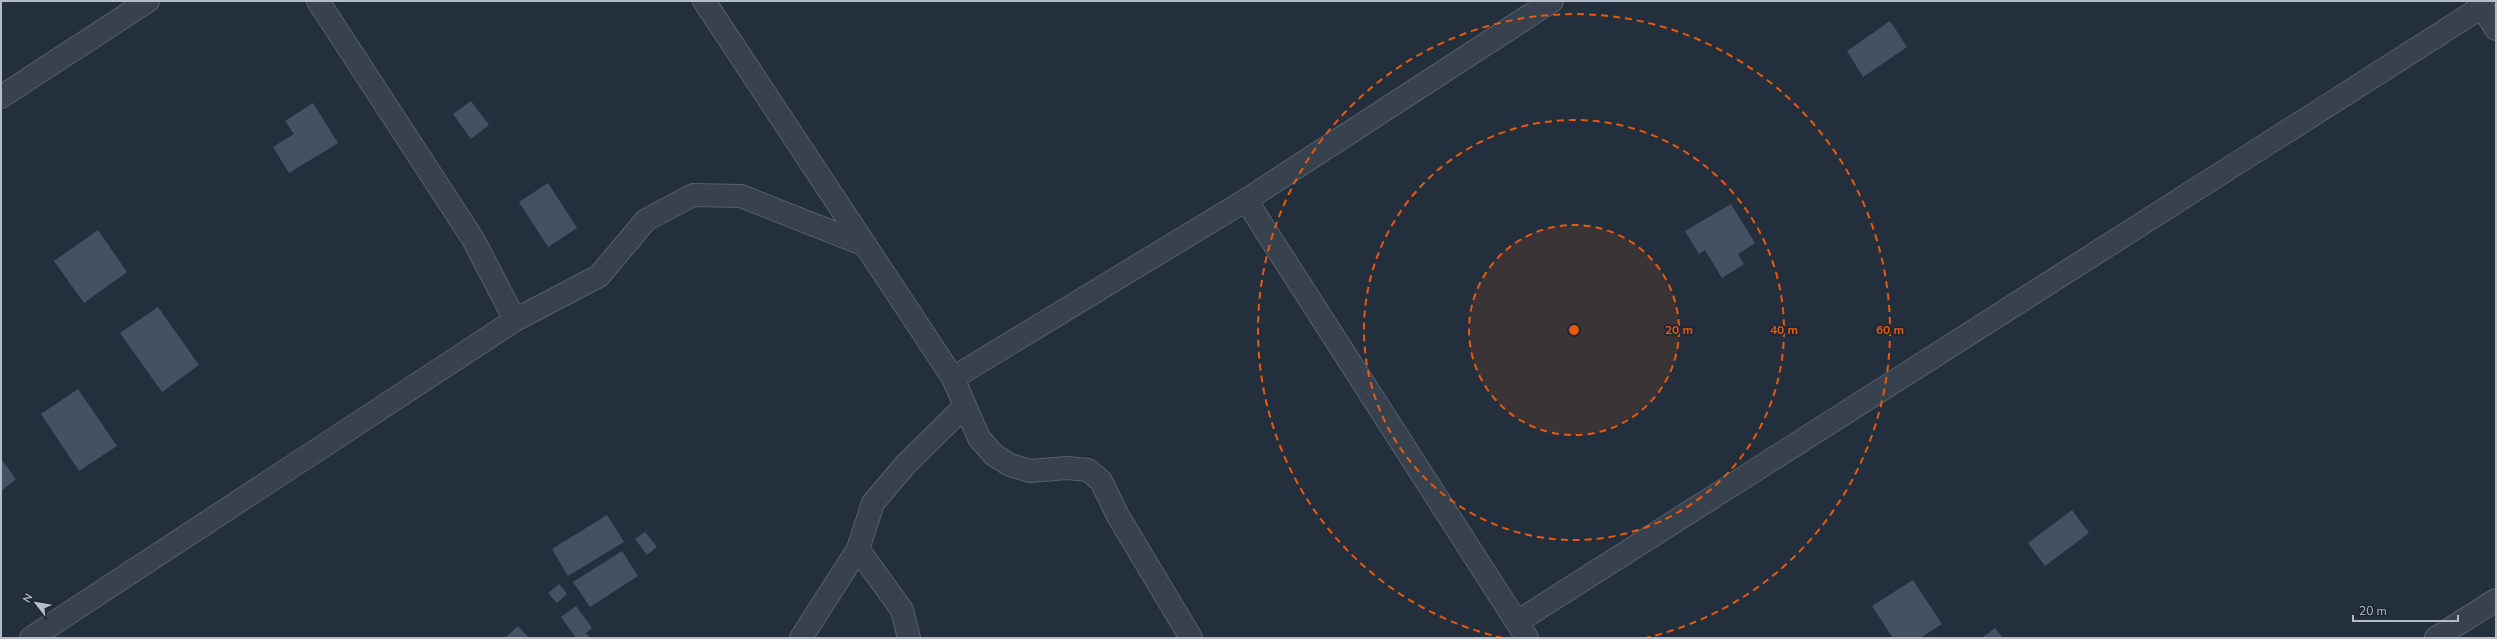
<svg xmlns="http://www.w3.org/2000/svg" width="2497" height="639" font-family="'Nunito Sans',sans-serif">
	<rect width="100%" height="100%" fill="#242f3e"/>
	<g fill="#455162">
		<polygon points="1890,21 1907,47 1863,77 1847,51"/>
		<polygon points="471,101 489,125 471,139 453,114"/>
		<polygon points="313,103 338,143 289,173 273,147 294,134 285,121"/>
		<polygon points="548,183 577,228 548,247 519,202"/>
		<polygon points="1731,204 1755,243 1738,254 1744,264 1722,278 1705,250 1699,254 1685,231"/>
		<polygon points="98,230 127,272 84,303 54,261"/>
		<polygon points="158,307 199,365 162,392 120,333"/>
		<polygon points="78,389 117,446 79,471 41,414"/>
		<polygon points="1,459 16,479 1,491"/>
		<polygon points="2072,510 2089,533 2045,566 2028,543"/>
		<polygon points="607,515 624,542 568,576 552,549"/>
		<polygon points="645,532 657,547 647,555 635,539"/>
		<polygon points="622,551 638,576 590,607 573,582"/>
		<polygon points="1913,580 1942,624 1920,638 1893,638 1872,606"/>
		<polygon points="559,584 567,594 557,603 548,593"/>
		<polygon points="576,606 592,628 586,633 590,638 576,638 561,617"/>
		<polygon points="518,626 529,638 505,638"/>
		<polygon points="1995,628 2003,638 1982,638"/>
	</g>
	<g fill="none" stroke-linecap="round" stroke-linejoin="round">
		<defs>
			<g id="minor">
				<polyline points="318,1 473,239 515,320"/>
				<polyline points="704,1 953,378 979,438 994,455 1010,465 1030,471 1067,468 1088,470 1101,481 1118,516 1191,638"/>
				<polyline points="2478,1 2496,29"/>
				<polyline points="1,97 148,1"/>
				<polyline points="1246,200 1527,638"/>
				<polyline points="953,378 1246,200 1552,1"/>
				<polyline points="858,549 902,610 909,638"/>
				<polyline points="1517,622 2482,7"/>
				<polyline points="31,638 515,320 599,276 646,220 693,195 741,196 865,245"/>
				<polyline points="801,638 858,549 873,503 906,464 964,407"/>
				<polyline points="2436,638 2496,600"/>
			</g>
		</defs>
		<use href="#minor" stroke="#565f6c" stroke-width="24"/>
		<use href="#minor" stroke="#38414e" stroke-width="22"/>
	</g>
	<circle cx="1574" cy="330" r="105" fill="#e8590c" fill-opacity=".12"/>
	<g fill="none" stroke="#e8590c" stroke-width="2" stroke-dasharray="7 5">
		<circle cx="1574" cy="330" r="105"/>
		<circle cx="1574" cy="330" r="210"/>
		<path d="M1503 638A316 316 0 1 1 1645 638"/>
	</g>
	<circle cx="1574" cy="330" r="6" fill="#e8590c" stroke="#1d2633" stroke-width="2"/>
	<g font-size="12" text-anchor="middle" font-weight="bold" fill="#e8590c" stroke="#1d2633" stroke-width="3.5" stroke-linejoin="round" paint-order="stroke">
		<text x="1679" y="334">20 m</text>
		<text x="1784" y="334">40 m</text>
		<text x="1890" y="334">60 m</text>
	</g>
	<rect width="2497" height="639" fill="none" stroke="#b4bcc9" stroke-width="4"/>
	<g transform="translate(36 603) rotate(301)" stroke="#1d2633" stroke-width="3" paint-order="stroke">
	<path d="M0-3L7 15L0 10L-7 15Z" fill="#b4bcc9"/>
	<text y="-6" font-size="11" font-weight="bold" text-anchor="middle" fill="#b4bcc9">N</text>
	</g>
	<path d="M2353 615v6h105v-6" fill="none" stroke="#b4bcc9" stroke-width="2"/>
	<text x="2359" y="615" font-size="12" fill="#b4bcc9" stroke="#1d2633" stroke-width="3" paint-order="stroke">20 m</text>
</svg>
